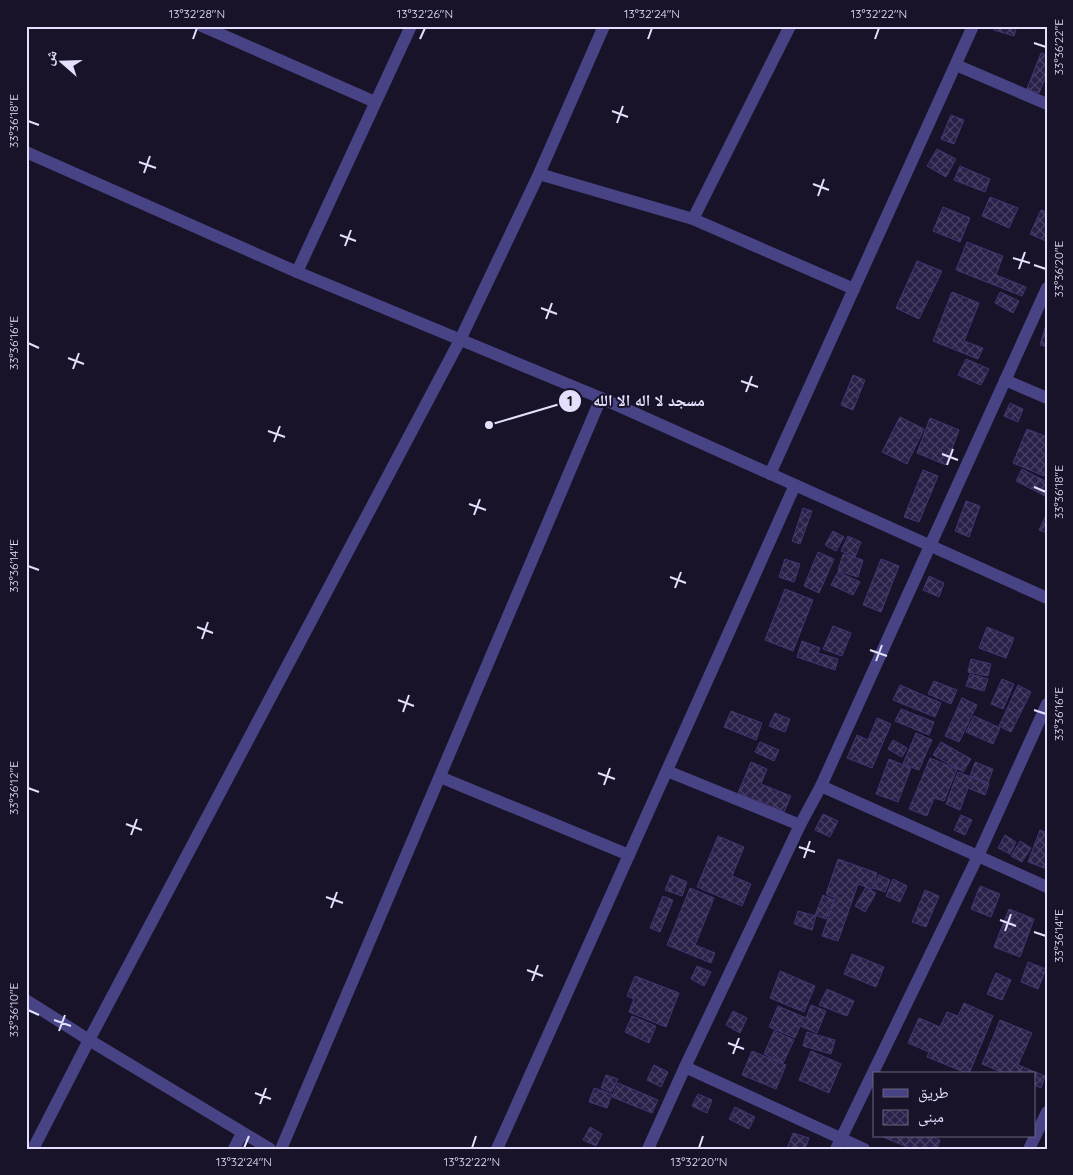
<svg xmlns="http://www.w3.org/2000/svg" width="1073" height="1175" font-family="Quicksand,'Noto Naskh Arabic',sans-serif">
	<defs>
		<pattern id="building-cross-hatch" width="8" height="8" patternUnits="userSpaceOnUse" patternTransform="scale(1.25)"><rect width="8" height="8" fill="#2a2149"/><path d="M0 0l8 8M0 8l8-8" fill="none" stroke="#494164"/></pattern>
	</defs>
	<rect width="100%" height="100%" fill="#181329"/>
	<g fill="url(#building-cross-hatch)" stroke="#443573">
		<polygon points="995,26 1017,26 1014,36 994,30"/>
		<polygon points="1041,53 1047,55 1047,74 1039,93 1027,89"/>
		<polygon points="951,115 964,120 954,144 941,139"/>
		<polygon points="937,149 956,159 946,177 927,166"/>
		<polygon points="960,166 990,179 985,192 954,180"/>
		<polygon points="990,197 1018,208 1009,228 982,216"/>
		<polygon points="943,207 970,218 960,242 933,231"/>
		<polygon points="1041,210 1047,212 1046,241 1030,234"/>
		<polygon points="967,242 1003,256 996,275 1026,287 1022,296 956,270"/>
		<polygon points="917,261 942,271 919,319 896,308"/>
		<polygon points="952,292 979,303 964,341 983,348 978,359 933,341"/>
		<polygon points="1000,292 1019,301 1013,313 995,303"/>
		<polygon points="1047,321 1047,347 1040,345"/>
		<polygon points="966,359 989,369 981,385 958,375"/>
		<polygon points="853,375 865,380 853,410 841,405"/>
		<polygon points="1010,403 1023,409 1018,422 1004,416"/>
		<polygon points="900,417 924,429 907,464 882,452"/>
		<polygon points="930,418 959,430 946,465 917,453"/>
		<polygon points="1027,429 1047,437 1047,471 1044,476 1013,463"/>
		<polygon points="1022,469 1047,482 1047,497 1016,481"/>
		<polygon points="923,470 938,476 919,522 904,517"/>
		<polygon points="966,501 980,506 969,537 955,531"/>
		<polygon points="803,508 812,511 800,544 792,541"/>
		<polygon points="1047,513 1047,533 1039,530"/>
		<polygon points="833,531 844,537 836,551 825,545"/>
		<polygon points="848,536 861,542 855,557 841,551"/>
		<polygon points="818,552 834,559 819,593 804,586"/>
		<polygon points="843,554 863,560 858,577 838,571"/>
		<polygon points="785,559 800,564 794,582 779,577"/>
		<polygon points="881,559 899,566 881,612 863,605"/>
		<polygon points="838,572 860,582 853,595 831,585"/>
		<polygon points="929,576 944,583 939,597 923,590"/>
		<polygon points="785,589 813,600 793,651 765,640"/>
		<polygon points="833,626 851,633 842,656 823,649"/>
		<polygon points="987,627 1014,638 1006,658 979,648"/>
		<polygon points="802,641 820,648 818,653 838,659 835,670 797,657"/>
		<polygon points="971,659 991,664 988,676 968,672"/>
		<polygon points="970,674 988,679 984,691 966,686"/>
		<polygon points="1002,679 1014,684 1003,709 991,704"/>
		<polygon points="934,681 957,690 951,704 928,694"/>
		<polygon points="900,685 941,703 935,717 893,700"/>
		<polygon points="1018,685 1031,692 1011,732 999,726"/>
		<polygon points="962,698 977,705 959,742 945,736"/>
		<polygon points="901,709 934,722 929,735 895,721"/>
		<polygon points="731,711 762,723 756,740 724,727"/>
		<polygon points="775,713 790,719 785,732 769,726"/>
		<polygon points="974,716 1000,728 993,744 966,732"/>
		<polygon points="877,718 891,724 872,768 847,758 857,735 868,740"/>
		<polygon points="916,733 932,740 919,770 903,764"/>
		<polygon points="893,740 907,748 902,757 888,749"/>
		<polygon points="760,742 779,750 774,761 755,752"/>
		<polygon points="941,742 971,759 963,772 933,755"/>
		<polygon points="930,758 957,769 944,801 934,798 927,816 909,809"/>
		<polygon points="889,759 911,768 898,802 876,794"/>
		<polygon points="751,762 767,769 761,784 791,796 784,812 738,793"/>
		<polygon points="975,762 993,769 988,783 970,776"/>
		<polygon points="958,772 989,784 985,795 968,788 960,810 946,804"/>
		<polygon points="823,814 838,821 830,837 815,830"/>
		<polygon points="961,815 972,820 965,835 954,830"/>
		<polygon points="1040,830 1047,833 1047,869 1028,862"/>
		<polygon points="1005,835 1016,842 1010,854 998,848"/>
		<polygon points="718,836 744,847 732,876 751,884 742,906 697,887"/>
		<polygon points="1020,841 1031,848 1022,862 1011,856"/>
		<polygon points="838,859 877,873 872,889 858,884 838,941 822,936 835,898 826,894"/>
		<polygon points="671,875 687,882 682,896 665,890"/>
		<polygon points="879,875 890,880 885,892 873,888"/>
		<polygon points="893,879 907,886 900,902 886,896"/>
		<polygon points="980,886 1000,894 991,917 971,909"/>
		<polygon points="866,887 876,893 865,912 855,906"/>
		<polygon points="690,888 714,898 695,945 715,953 711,963 667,945"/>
		<polygon points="925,890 939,896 926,927 912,922"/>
		<polygon points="823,895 834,900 826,919 815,915"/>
		<polygon points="663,896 673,900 660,932 650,928"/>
		<polygon points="1009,909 1034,919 1020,957 994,947"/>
		<polygon points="798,911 816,916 812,930 794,924"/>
		<polygon points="852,954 884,967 876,987 844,974"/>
		<polygon points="1028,962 1046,969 1038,989 1021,982"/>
		<polygon points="697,966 711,972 704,986 691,979"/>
		<polygon points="780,971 815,986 804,1012 770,998"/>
		<polygon points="996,973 1011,980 1002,1000 987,994"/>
		<polygon points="635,976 679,993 666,1027 629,1012 634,999 627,996"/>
		<polygon points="827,989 854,1001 847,1016 819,1005"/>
		<polygon points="964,1003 993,1016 969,1074 927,1057 929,1052 908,1043 919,1018 940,1027 947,1012 958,1016"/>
		<polygon points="811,1005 826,1011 817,1033 800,1026 795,1038 769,1027 778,1006 806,1018"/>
		<polygon points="733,1011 747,1018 740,1033 726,1025"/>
		<polygon points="632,1016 656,1026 649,1043 625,1032"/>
		<polygon points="1000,1020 1032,1033 1018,1065 1045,1076 1041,1088 1034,1085 1034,1074 1006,1074 982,1064"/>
		<polygon points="774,1031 794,1040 783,1063 764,1054"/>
		<polygon points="807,1032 835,1040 831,1054 803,1046"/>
		<polygon points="752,1051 786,1065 776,1089 742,1075"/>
		<polygon points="811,1051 841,1064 829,1093 799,1080"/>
		<polygon points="654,1065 668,1072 661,1087 647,1080"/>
		<polygon points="606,1075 618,1079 612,1092 601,1088"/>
		<polygon points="618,1083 658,1100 652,1113 612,1097"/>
		<polygon points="594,1088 612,1094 607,1108 589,1102"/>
		<polygon points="698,1094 712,1100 707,1113 692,1106"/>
		<polygon points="735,1107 755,1117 749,1129 729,1119"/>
		<polygon points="590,1127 602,1134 596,1146 583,1140"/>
		<polygon points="793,1133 809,1138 805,1149 787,1149"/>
		<polygon points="932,1136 940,1140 937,1149 912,1149 883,1137"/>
	</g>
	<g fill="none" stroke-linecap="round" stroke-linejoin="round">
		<g stroke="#484384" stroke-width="12">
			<polyline points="202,26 375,102"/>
			<polyline points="956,65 1047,104"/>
			<polyline points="26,152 297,272 601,398 1047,598"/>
			<polyline points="539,174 693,219 854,289"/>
			<polyline points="693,219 790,26"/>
			<polyline points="297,272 411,26"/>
			<polyline points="1005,380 1047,398"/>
			<polyline points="770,474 973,26"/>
			<polyline points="667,771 800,825"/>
			<polyline points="440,777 629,855"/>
			<polyline points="821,786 1047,887"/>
			<polyline points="26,1000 89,1040 270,1149"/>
			<polyline points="685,1067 864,1149"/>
			<polyline points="33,1149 89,1040 460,340 539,174 604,26"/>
			<polyline points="234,1149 242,1133"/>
			<polyline points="281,1149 601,398"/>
			<polyline points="497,1149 795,485"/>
			<polyline points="648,1149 685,1067 800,825 821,786 1047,288"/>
			<polyline points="836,1149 978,856 1047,704"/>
			<polyline points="1029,1149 1047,1112"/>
		</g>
	</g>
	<path fill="none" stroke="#e3dffc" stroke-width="2" d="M193 39 197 28M420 39 425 28M648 39 652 28M875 39 879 28M1034 43 1046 47M612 111 628 117M28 121 39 125M617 123 623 106M139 162 156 168M144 173 150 156M813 184 829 190M818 196 824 179M340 235 356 241M345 246 351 230M1013 258 1030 263M1034 265 1046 269M1019 269 1025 252M541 308 557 314M546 319 552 303M28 343 39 348M68 358 84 364M73 369 79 353M741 381 758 387M746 392 752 376M268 431 285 437M274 442 280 426M942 454 958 460M947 465 953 449M1034 487 1046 492M469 504 486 510M474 515 480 499M28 566 39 570M670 577 686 583M675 588 681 572M197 627 213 633M202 639 208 622M870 650 887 656M876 661 882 645M398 700 414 706M1034 710 1046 714M403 712 409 695M598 773 615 779M604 785 610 768M28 788 39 792M126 824 142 830M131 835 137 819M799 847 815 852M804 858 810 841M326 897 343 903M331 908 337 892M1000 920 1016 926M1005 931 1011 914M1034 932 1046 936M527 970 543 976M532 981 538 965M28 1010 39 1015M54 1020 71 1026M59 1031 65 1015M728 1043 744 1049M733 1054 739 1038M255 1093 271 1099M260 1104 266 1088M244 1148 249 1136M472 1148 476 1136M699 1148 703 1136"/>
	<path fill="none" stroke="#e3dffc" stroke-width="2" d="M489 425L570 401"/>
	<g fill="#e3dffc" stroke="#181329" stroke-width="2">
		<circle cx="489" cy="425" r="5"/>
		<circle cx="570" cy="401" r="12"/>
	</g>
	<g font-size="15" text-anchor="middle" font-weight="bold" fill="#111">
		<text x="570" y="406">1</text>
	</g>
	<g font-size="16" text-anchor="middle" font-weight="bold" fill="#e3dffc" stroke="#181329" stroke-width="4" stroke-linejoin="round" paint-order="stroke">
		<text x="649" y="406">مسجد لا اله الا الله</text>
	</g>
	<rect width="1073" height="1175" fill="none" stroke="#181329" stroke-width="55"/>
	<rect x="873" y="1072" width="162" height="65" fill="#181329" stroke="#69657d"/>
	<rect x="883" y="1089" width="25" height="8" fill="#484384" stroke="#69657d"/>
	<text x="918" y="1098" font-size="15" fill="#e3dffc">طريق</text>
	<rect x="883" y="1110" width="25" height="15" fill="url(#building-cross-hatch)" stroke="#69657d"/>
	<text x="918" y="1122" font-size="15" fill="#e3dffc">مبنى</text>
	<g transform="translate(62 62) rotate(290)" stroke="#181329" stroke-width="4" paint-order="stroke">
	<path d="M0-4L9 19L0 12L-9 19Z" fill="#e3dffc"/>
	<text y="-8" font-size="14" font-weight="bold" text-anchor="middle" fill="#e3dffc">ش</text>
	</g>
	<rect x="28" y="28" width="1018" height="1120" fill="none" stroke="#e3dffc" stroke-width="2"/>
	<g font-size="12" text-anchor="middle" fill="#e3dffc">
		<text x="197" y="18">13°32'28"N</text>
		<text x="425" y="18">13°32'26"N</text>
		<text x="652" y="18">13°32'24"N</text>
		<text x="879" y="18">13°32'22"N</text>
		<text transform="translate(1059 47) rotate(-90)" y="4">33°36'22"E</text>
		<text transform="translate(14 121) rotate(-90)" y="4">33°36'18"E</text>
		<text transform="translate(1059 269) rotate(-90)" y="4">33°36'20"E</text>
		<text transform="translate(14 343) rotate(-90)" y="4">33°36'16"E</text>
		<text transform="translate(1059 492) rotate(-90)" y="4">33°36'18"E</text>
		<text transform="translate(14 566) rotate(-90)" y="4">33°36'14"E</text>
		<text transform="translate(1059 714) rotate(-90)" y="4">33°36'16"E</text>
		<text transform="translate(14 788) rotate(-90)" y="4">33°36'12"E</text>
		<text transform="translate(1059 936) rotate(-90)" y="4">33°36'14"E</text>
		<text transform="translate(14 1010) rotate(-90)" y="4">33°36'10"E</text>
		<text x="244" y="1166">13°32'24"N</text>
		<text x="472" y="1166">13°32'22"N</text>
		<text x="699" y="1166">13°32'20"N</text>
	</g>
</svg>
